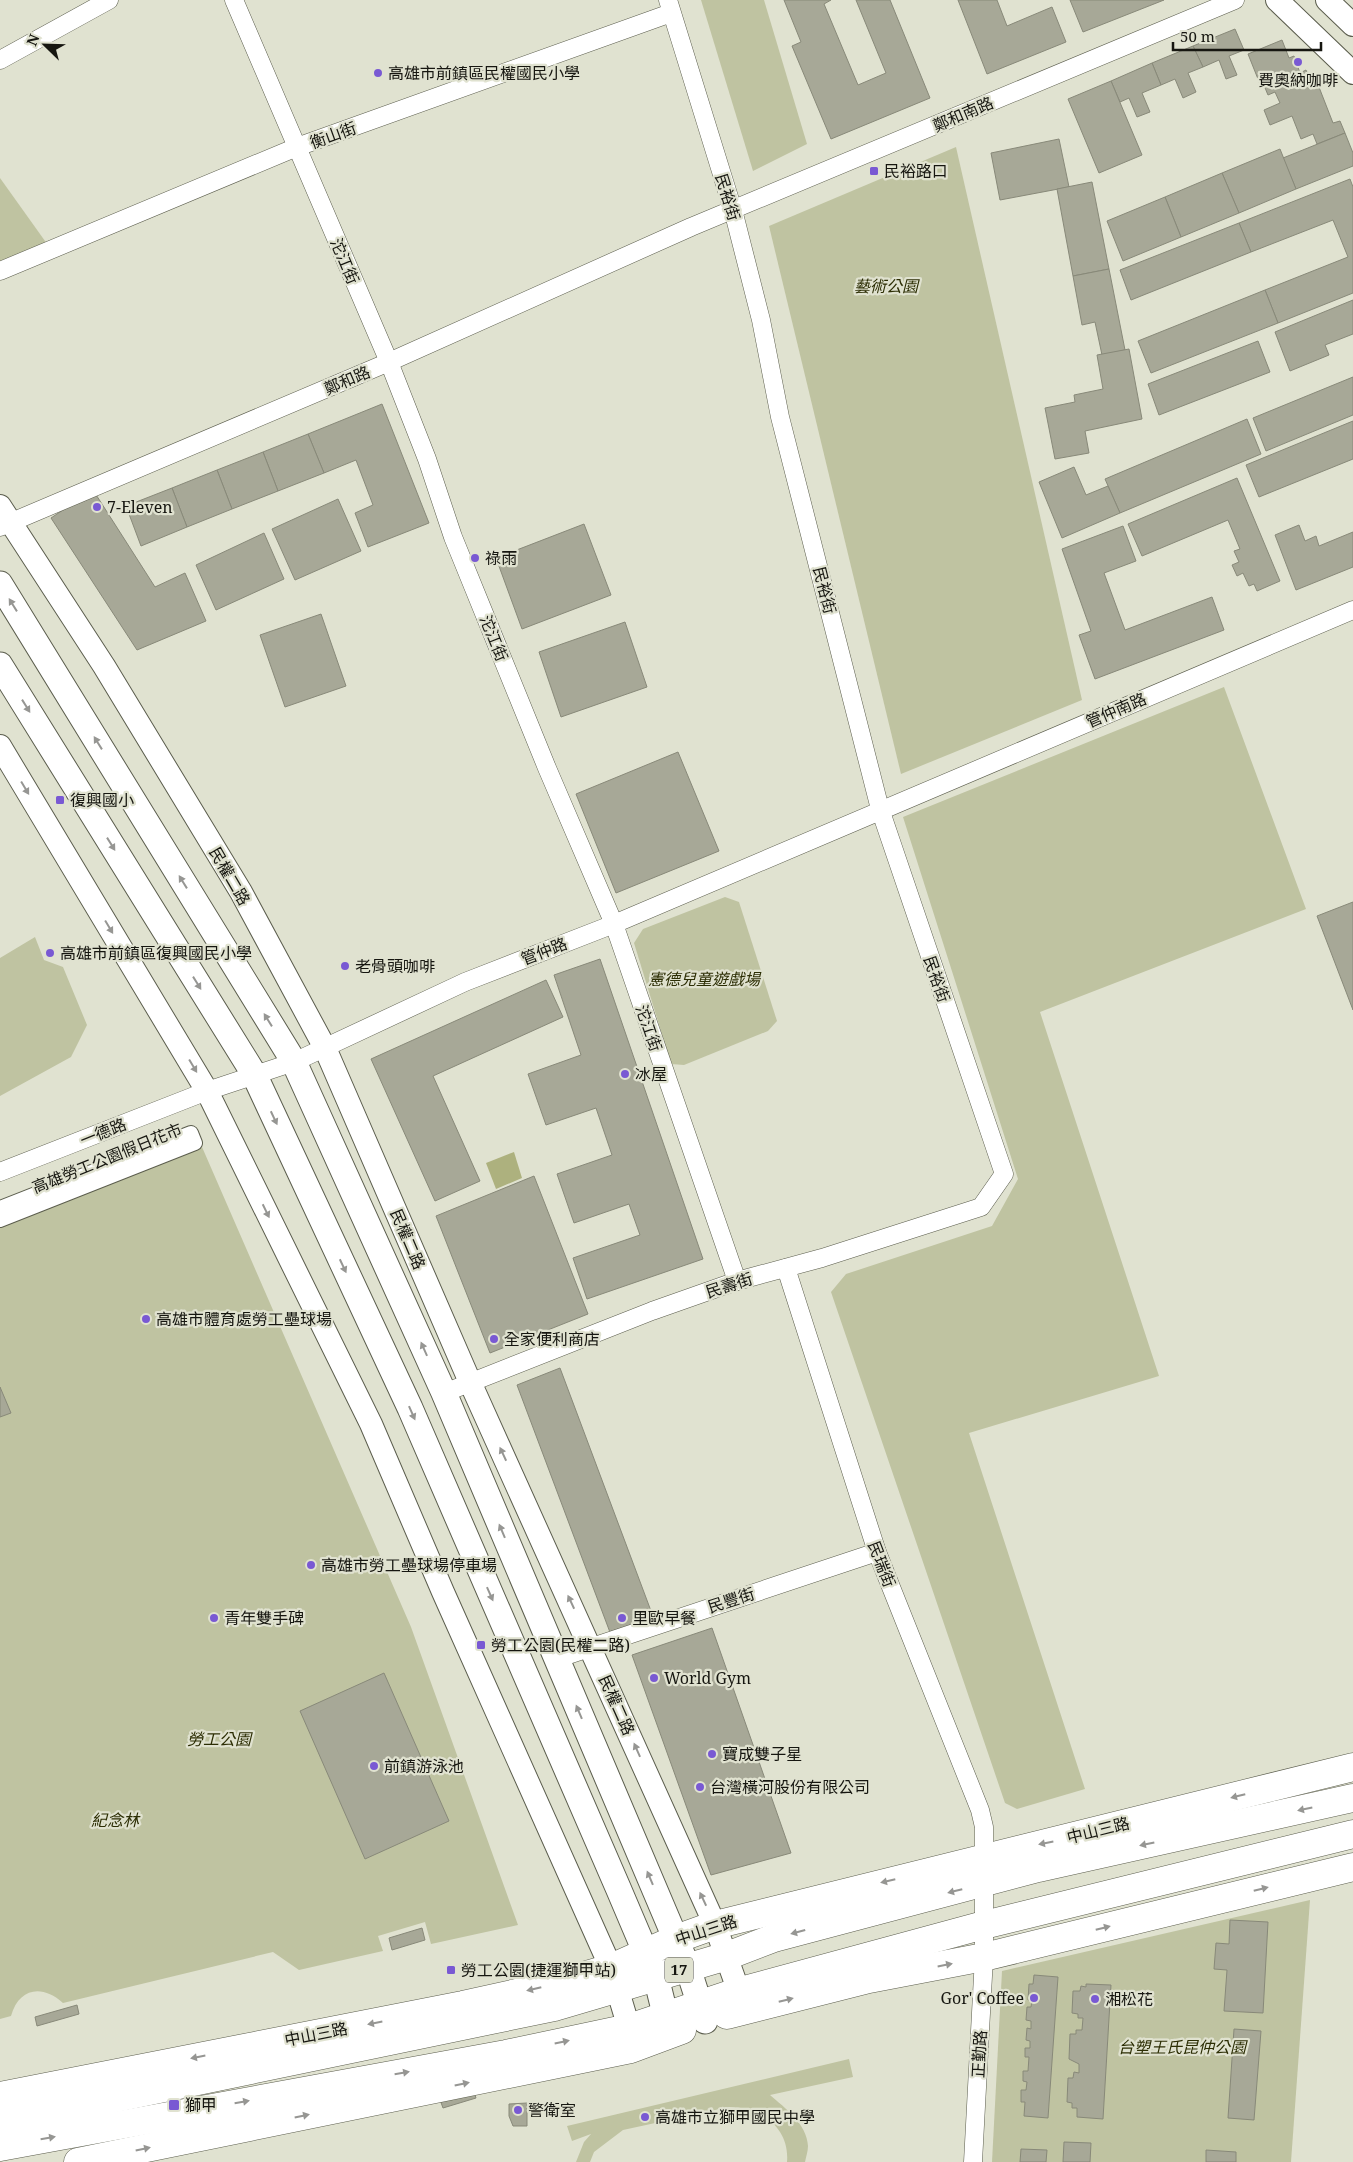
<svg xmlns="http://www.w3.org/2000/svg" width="1353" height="2162" font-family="'Noto Serif','Noto Sans TC',serif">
	<rect width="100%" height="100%" fill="#e0e2d0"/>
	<g fill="#bfc3a1">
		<polygon points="701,0 764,0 807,144 753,171"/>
		<polygon points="956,147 1082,700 901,774 769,226"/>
		<polygon points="0,178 50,248 0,268"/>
		<polygon points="1224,687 1306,909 1040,1012 1159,1376 969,1433 1085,1789 1017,1809 1005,1803 831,1292 846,1274 992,1226 1018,1179 903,817"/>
		<polygon points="725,897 739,902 777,1021 768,1031 684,1065 671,1064 634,943 643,929"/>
		<polygon points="35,937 44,960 63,967 87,1025 71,1057 0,1096 0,958"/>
		<path d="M202 1147 411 1627 518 1925 431 1944 425 1922 378 1936 383 1951 299 1970 273 1952 63 2003C42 1984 19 1988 11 2016L0 2019V1224Z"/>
		<polygon points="1310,1900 1291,2162 992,2162 1002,1971"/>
		<path d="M849 2059 853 2077 770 2095C785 2108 807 2124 808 2146 808 2151 806 2157 805 2162H787C790 2128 761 2107 729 2107L623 2130 594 2152 590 2162H576L584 2142 591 2134 572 2141 567 2126Z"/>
	</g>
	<polygon fill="#adb17e" points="514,1152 522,1178 496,1189 486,1163"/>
	<g fill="#a7a897" stroke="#888979">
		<polygon points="784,0 831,0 824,4 858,85 886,73 856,0 890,0 930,98 831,139 792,46 801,42"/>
		<polygon points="958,0 997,0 1007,26 1052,7 1066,42 987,74"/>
		<polygon points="1070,0 1164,0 1083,32"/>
		<polygon points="1235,29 1244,50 1229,56 1237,75 1226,79 1219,60 1203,67 1193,46"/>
		<polygon points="1282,40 1289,58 1294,56 1300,73 1306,70 1312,84 1317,82 1333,123 1340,121 1345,133 1317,144 1313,134 1301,139 1292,116 1270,125 1264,110 1280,103 1275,92 1268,95 1263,83 1260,84 1248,54"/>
		<polygon points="1193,46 1203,67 1188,73 1196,92 1183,98 1175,79 1161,85 1152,63"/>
		<polygon points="1152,63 1161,85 1142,93 1150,112 1137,117 1129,98 1120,102 1111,81"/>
		<polygon points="1111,81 1142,155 1099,173 1068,99"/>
		<polygon points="1345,133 1353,153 1353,166 1296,189 1283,158"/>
		<polygon points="1059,139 1069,187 1000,200 991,153"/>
		<polygon points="1280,149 1296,189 1239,213 1222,173"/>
		<polygon points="1222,173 1239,213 1181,237 1165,197"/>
		<polygon points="1350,179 1353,187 1353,293 1278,323 1265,290 1348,257 1333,220 1251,252 1239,223"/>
		<polygon points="1092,182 1109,269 1073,276 1057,189"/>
		<polygon points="1165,197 1181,237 1123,261 1107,221"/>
		<polygon points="1239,223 1251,252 1131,300 1120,270"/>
		<polygon points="1109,269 1125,350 1102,355 1095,322 1082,325 1073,276"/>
		<polygon points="1265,290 1278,323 1151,373 1138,341"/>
		<polygon points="1353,300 1353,334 1325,345 1329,355 1290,371 1275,332"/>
		<polygon points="1258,341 1270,372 1159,415 1148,384"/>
		<polygon points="1129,349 1142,419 1085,431 1089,453 1055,459 1045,408 1075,402 1074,395 1103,389 1097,355"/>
		<polygon points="1353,377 1353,415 1266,451 1253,418"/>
		<polygon points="382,404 429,523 368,547 355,513 373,505 356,460 324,473 308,434"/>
		<polygon points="1247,419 1261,454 1120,513 1105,479"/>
		<polygon points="1353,421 1353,459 1259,497 1246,465"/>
		<polygon points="308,434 324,473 278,491 263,452"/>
		<polygon points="263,452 278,491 232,509 217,470"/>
		<polygon points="1074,467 1086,495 1108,486 1120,513 1062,538 1039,482"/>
		<polygon points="217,470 232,509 187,527 172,488"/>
		<polygon points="1237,478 1280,581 1257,591 1254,584 1249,586 1243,573 1237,576 1232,565 1239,562 1234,551 1240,549 1228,520 1142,556 1128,524"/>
		<polygon points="172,488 187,527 141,546 126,506"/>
		<polygon points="93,490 155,587 185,573 206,621 137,650 51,518"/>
		<polygon points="338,499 361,551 295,580 272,529"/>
		<polygon points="584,524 611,595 522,629 496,558"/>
		<polygon points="1299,525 1305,541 1316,536 1319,546 1353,532 1353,567 1296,590 1275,535"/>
		<polygon points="1123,526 1136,561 1104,573 1125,630 1212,597 1224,630 1095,679 1079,635 1091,631 1062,549"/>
		<polygon points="264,533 284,579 216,610 196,565"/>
		<polygon points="321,614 346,686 285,707 260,635"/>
		<polygon points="625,622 647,687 561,717 539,652"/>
		<polygon points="678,752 719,851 616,893 576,794"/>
		<polygon points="1353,902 1353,1010 1317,916"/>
		<polygon points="600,959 703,1259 587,1299 573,1258 640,1235 629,1204 574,1223 557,1174 612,1155 596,1108 546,1125 528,1074 581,1055 554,975"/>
		<polygon points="546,980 563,1017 433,1076 480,1181 435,1201 371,1059"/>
		<polygon points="534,1176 588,1314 490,1353 436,1216"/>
		<polygon points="560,1368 654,1619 611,1635 517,1385"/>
		<polygon points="0,1387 11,1413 0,1417"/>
		<polygon points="712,1628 791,1853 711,1875 632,1655"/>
		<polygon points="384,1673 449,1821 365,1859 300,1711"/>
		<polygon points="1230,1920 1268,1922 1263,2013 1224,2011 1227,1970 1214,1969 1216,1943 1229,1944"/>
		<polygon points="422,1928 425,1940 392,1950 389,1938"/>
		<polygon points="1034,1975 1058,1977 1048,2118 1024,2116 1025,2102 1021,2102 1021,2090 1026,2090 1027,2082 1023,2081 1023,2071 1028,2071 1029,2057 1025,2057 1025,2048 1030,2048 1030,2041 1026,2040 1027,2028 1031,2029 1031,2021 1026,2020 1027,2007 1031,2007 1032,2000 1028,2000 1029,1984 1033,1984"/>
		<polygon points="1086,1984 1111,1985 1103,2119 1077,2117 1077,2108 1072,2108 1072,2103 1067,2102 1068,2078 1073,2078 1074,2072 1079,2073 1079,2064 1069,2059 1070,2034 1076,2034 1076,2030 1082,2030 1083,2018 1078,2018 1078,2014 1072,2013 1073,1991 1080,1991 1081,1986 1086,1987"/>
		<polygon points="77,2005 79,2014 37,2026 35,2017"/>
		<polygon points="1234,2029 1261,2031 1254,2120 1228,2118"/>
		<polygon points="472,2086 476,2098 443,2108 439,2097"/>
		<polygon points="527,2103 527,2126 513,2126 509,2116 509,2104"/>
		<polygon points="1064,2142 1091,2143 1090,2162 1063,2162"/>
		<polygon points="1021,2149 1047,2150 1046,2162 1020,2162"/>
		<polygon points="1206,2150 1236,2152 1236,2162 1206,2162"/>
	</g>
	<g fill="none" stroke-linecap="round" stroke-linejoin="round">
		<defs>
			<polyline id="pedestrian" points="0,1208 191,1133 195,1143 0,1220"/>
			<g id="minor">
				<polyline points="234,0 389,362 427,459 453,537 547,768 614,924 737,1281"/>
				<polyline points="0,60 109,0"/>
				<polyline points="0,271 297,147 671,13"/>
				<polyline points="0,527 389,362 691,227 1235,0"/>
				<polyline points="0,1172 207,1091 294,1062 465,982 614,924 1353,610"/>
				<polyline points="786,1268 877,1552 980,1810 984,1827 984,1957 973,2162"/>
				<polyline points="444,1393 652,1311 737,1281 822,1258 981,1207 1004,1174 880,809 780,417 761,320 733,210 668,0"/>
				<polyline points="556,1659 877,1552"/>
			</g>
			<g id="tertiary">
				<polyline points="1277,0 1353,73"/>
				<polyline points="1327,0 1353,25"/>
				<polyline points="0,506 104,666 241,892 325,1048 470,1382 715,1925 744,2006"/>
				<polyline points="0,746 207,1091 371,1424 443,1592 611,1968 629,2028 631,2044"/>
			</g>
			<g id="secondary">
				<polyline points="0,584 294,1062 444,1393 688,1968 705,2021"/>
				<polyline points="0,665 254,1074 410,1408 619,1890 656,1977 670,2034"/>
			</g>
			<g id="primary">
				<polyline points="727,2015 869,1979 984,1957 1353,1867"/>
				<polyline points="0,2096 463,2005 548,1986 611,1968 676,1939 715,1925 1353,1767"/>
				<polyline points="0,2122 554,2007 727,1956 774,1938 1038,1868 1353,1798"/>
				<polyline points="0,2147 506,2054 629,2028 737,1992 984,1925 1353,1834"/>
				<polyline points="78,2162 631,2049 682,2030"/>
			</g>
		</defs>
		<use href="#pedestrian" stroke="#5b5d4d" stroke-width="16"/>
		<use href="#minor" stroke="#5b5d4d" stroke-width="19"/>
		<use href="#tertiary" stroke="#5b5d4d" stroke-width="24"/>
		<use href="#secondary" stroke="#5b5d4d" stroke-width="27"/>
		<use href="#primary" stroke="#5b5d4d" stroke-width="29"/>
		<use href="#pedestrian" stroke="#fff" stroke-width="14"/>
		<use href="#minor" stroke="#fff" stroke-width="18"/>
		<use href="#tertiary" stroke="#fff" stroke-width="22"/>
		<use href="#secondary" stroke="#fff" stroke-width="25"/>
		<use href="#primary" stroke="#fff" stroke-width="28"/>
	</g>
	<defs><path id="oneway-solid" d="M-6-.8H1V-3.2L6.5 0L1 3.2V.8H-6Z" transform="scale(1.25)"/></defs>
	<g fill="#969693">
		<use href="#oneway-solid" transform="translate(13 605) rotate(-122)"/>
		<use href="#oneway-solid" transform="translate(26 706) rotate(58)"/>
		<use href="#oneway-solid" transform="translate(98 743) rotate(-122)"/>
		<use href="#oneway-solid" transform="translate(25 788) rotate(59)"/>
		<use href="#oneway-solid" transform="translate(111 844) rotate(58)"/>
		<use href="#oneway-solid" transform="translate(183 882) rotate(-122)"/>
		<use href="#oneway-solid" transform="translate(109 927) rotate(59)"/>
		<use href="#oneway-solid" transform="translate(197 983) rotate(58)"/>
		<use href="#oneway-solid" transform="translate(268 1020) rotate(-122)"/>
		<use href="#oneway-solid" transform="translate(193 1066) rotate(59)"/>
		<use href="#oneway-solid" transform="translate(274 1118) rotate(65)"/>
		<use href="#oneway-solid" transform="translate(266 1211) rotate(64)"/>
		<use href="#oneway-solid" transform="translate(343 1266) rotate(65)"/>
		<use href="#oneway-solid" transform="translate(424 1349) rotate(-114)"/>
		<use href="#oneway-solid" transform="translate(412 1413) rotate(66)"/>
		<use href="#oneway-solid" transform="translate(503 1454) rotate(-115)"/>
		<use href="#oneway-solid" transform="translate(502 1531) rotate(-113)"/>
		<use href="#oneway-solid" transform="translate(490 1594) rotate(66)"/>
		<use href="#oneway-solid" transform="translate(571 1602) rotate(-115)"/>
		<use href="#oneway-solid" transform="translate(579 1712) rotate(-113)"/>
		<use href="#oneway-solid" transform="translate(637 1750) rotate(-114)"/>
		<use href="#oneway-solid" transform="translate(1238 1796) rotate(166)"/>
		<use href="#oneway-solid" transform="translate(1305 1809) rotate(168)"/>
		<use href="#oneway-solid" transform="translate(1046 1843) rotate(169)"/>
		<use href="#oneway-solid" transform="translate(1147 1844) rotate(168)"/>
		<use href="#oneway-solid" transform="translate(650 1878) rotate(-113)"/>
		<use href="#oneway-solid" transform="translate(888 1881) rotate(167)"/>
		<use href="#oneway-solid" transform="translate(1261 1889) rotate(-14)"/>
		<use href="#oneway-solid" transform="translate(955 1891) rotate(166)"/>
		<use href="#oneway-solid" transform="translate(703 1899) rotate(-115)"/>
		<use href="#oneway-solid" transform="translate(1103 1928) rotate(-14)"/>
		<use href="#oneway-solid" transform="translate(798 1932) rotate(165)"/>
		<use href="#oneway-solid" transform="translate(945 1965) rotate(-11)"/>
		<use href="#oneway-solid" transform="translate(534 1989) rotate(167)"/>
		<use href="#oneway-solid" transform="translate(786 2000) rotate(-14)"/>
		<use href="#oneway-solid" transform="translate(375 2023) rotate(169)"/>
		<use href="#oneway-solid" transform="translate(562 2042) rotate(-12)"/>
		<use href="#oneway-solid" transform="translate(198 2057) rotate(169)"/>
		<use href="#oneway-solid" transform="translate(402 2073) rotate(-10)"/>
		<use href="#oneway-solid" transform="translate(462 2084) rotate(-12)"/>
		<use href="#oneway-solid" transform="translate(242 2102) rotate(-10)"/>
		<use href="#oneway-solid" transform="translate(302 2116) rotate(-12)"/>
		<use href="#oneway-solid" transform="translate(48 2138) rotate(-10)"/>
		<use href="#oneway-solid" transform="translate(143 2149) rotate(-12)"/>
	</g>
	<g fill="#7959d3" stroke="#e0e2d0" stroke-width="2">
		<circle cx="1298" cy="62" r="5"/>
		<circle cx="378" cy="73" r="5"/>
		<rect x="869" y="166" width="10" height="10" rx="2.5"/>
		<circle cx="97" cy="507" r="5"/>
		<circle cx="475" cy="558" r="5"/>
		<rect x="55" y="795" width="10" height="10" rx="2.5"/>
		<circle cx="50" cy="953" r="5"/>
		<circle cx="345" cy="966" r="5"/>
		<circle cx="625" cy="1074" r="5"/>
		<circle cx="146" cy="1319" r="5"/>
		<circle cx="494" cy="1339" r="5"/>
		<circle cx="311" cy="1565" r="5"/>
		<circle cx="214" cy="1618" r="5"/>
		<circle cx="622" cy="1618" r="5"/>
		<rect x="476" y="1640" width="10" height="10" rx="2.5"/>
		<circle cx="654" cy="1678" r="5"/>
		<circle cx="712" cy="1754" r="5"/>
		<circle cx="374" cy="1766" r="5"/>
		<circle cx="700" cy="1787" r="5"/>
		<rect x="446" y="1965" width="10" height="10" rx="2.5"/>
		<circle cx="1034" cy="1998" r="5"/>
		<circle cx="1095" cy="1999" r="5"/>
		<rect x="168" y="2099" width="12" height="12" rx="2.5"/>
		<circle cx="518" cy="2110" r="5"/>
		<circle cx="645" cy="2117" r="5"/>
	</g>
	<g text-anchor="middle" stroke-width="4.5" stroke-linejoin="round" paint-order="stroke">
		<rect fill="#e0e2d0" stroke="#53534a" stroke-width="1" x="665" y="1957.5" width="28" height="25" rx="4"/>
		<g font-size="15" font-weight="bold" fill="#161610">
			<text x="679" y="1975">17</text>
		</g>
		<g font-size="16" fill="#161610" stroke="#e0e2d0" text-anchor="start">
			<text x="388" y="79">高雄市前鎮區民權國民小學</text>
			<text x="1298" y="86" text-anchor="middle">費奧納咖啡</text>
			<text x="884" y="177">民裕路口</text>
			<text x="107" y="513">7-Eleven</text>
			<text x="485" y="564">祿雨</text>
			<text x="70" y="806">復興國小</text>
			<text x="60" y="959">高雄市前鎮區復興國民小學</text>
			<text x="355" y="972">老骨頭咖啡</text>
			<text x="635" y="1080">冰屋</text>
			<text x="156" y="1325">高雄市體育處勞工壘球場</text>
			<text x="504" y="1345">全家便利商店</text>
			<text x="321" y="1571">高雄市勞工壘球場停車場</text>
			<text x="224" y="1624">青年雙手碑</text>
			<text x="632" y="1624">里歐早餐</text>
			<text x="491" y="1651">勞工公園(民權二路)</text>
			<text x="664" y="1684">World Gym</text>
			<text x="722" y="1760">寶成雙子星</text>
			<text x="384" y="1772">前鎮游泳池</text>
			<text x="710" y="1793">台灣橫河股份有限公司</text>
			<text x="461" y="1976">勞工公園(捷運獅甲站)</text>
			<text x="1024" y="2004" text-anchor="end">Gor' Coffee</text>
			<text x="1105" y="2005">湘松花</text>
			<text x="185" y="2111">獅甲</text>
			<text x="528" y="2116">警衛室</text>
			<text x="655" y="2123">高雄市立獅甲國民中學</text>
		</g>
		<g font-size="16" fill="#161610" stroke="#e0e2d0">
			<text transform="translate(963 114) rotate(-23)" y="6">鄭和南路</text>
			<text transform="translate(333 135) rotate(-20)" y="6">衡山街</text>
			<text transform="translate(728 197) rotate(73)" y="6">民裕街</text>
			<text transform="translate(345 261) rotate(67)" y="6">沱江街</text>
			<text transform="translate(347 380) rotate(-23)" y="6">鄭和路</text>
			<text transform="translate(825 590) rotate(76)" y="6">民裕街</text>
			<text transform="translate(494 638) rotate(68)" y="6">沱江街</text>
			<text transform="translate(1116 710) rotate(-23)" y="6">管仲南路</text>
			<text transform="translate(230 876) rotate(60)" y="6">民權二路</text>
			<text transform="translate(544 951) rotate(-21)" y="6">管仲路</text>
			<text transform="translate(937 979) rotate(71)" y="6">民裕街</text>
			<text transform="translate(649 1028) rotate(71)" y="6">沱江街</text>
			<text transform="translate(103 1132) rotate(-22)" y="6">一德路</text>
			<text transform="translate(107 1158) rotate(-22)" y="6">高雄勞工公園假日花市</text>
			<text transform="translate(408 1239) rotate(67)" y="6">民權二路</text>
			<text transform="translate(729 1285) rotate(-18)" y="6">民壽街</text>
			<text transform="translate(882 1564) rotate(69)" y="6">民瑞街</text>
			<text transform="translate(731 1600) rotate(-18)" y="6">民豐街</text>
			<text transform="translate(617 1705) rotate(66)" y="6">民權二路</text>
			<text transform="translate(1098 1830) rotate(-14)" y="6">中山三路</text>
			<text transform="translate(706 1930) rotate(-18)" y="6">中山三路</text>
			<text transform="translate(316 2034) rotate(-11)" y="6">中山三路</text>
			<text transform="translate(979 2054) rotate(-87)" y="6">正勤路</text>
		</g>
		<g font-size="16" font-style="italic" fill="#2c2e04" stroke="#e0e2d0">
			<text x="886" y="292">藝術公園</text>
			<text x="704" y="985">憲德兒童遊戲場</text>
			<text x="219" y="1745">勞工公園</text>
			<text x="115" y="1826">紀念林</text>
			<text x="1182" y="2053">台塑王氏昆仲公園</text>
		</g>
	</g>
	<g transform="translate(45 45) rotate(293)" stroke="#e0e2d0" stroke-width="4" paint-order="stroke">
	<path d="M0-4L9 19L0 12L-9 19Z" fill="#161610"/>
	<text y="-8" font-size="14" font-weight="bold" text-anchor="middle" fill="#161610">N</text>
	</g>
	<path d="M1173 42v8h148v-8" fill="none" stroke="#161610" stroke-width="2.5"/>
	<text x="1180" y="42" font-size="15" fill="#161610" stroke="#e0e2d0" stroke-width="4" paint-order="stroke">50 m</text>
</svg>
